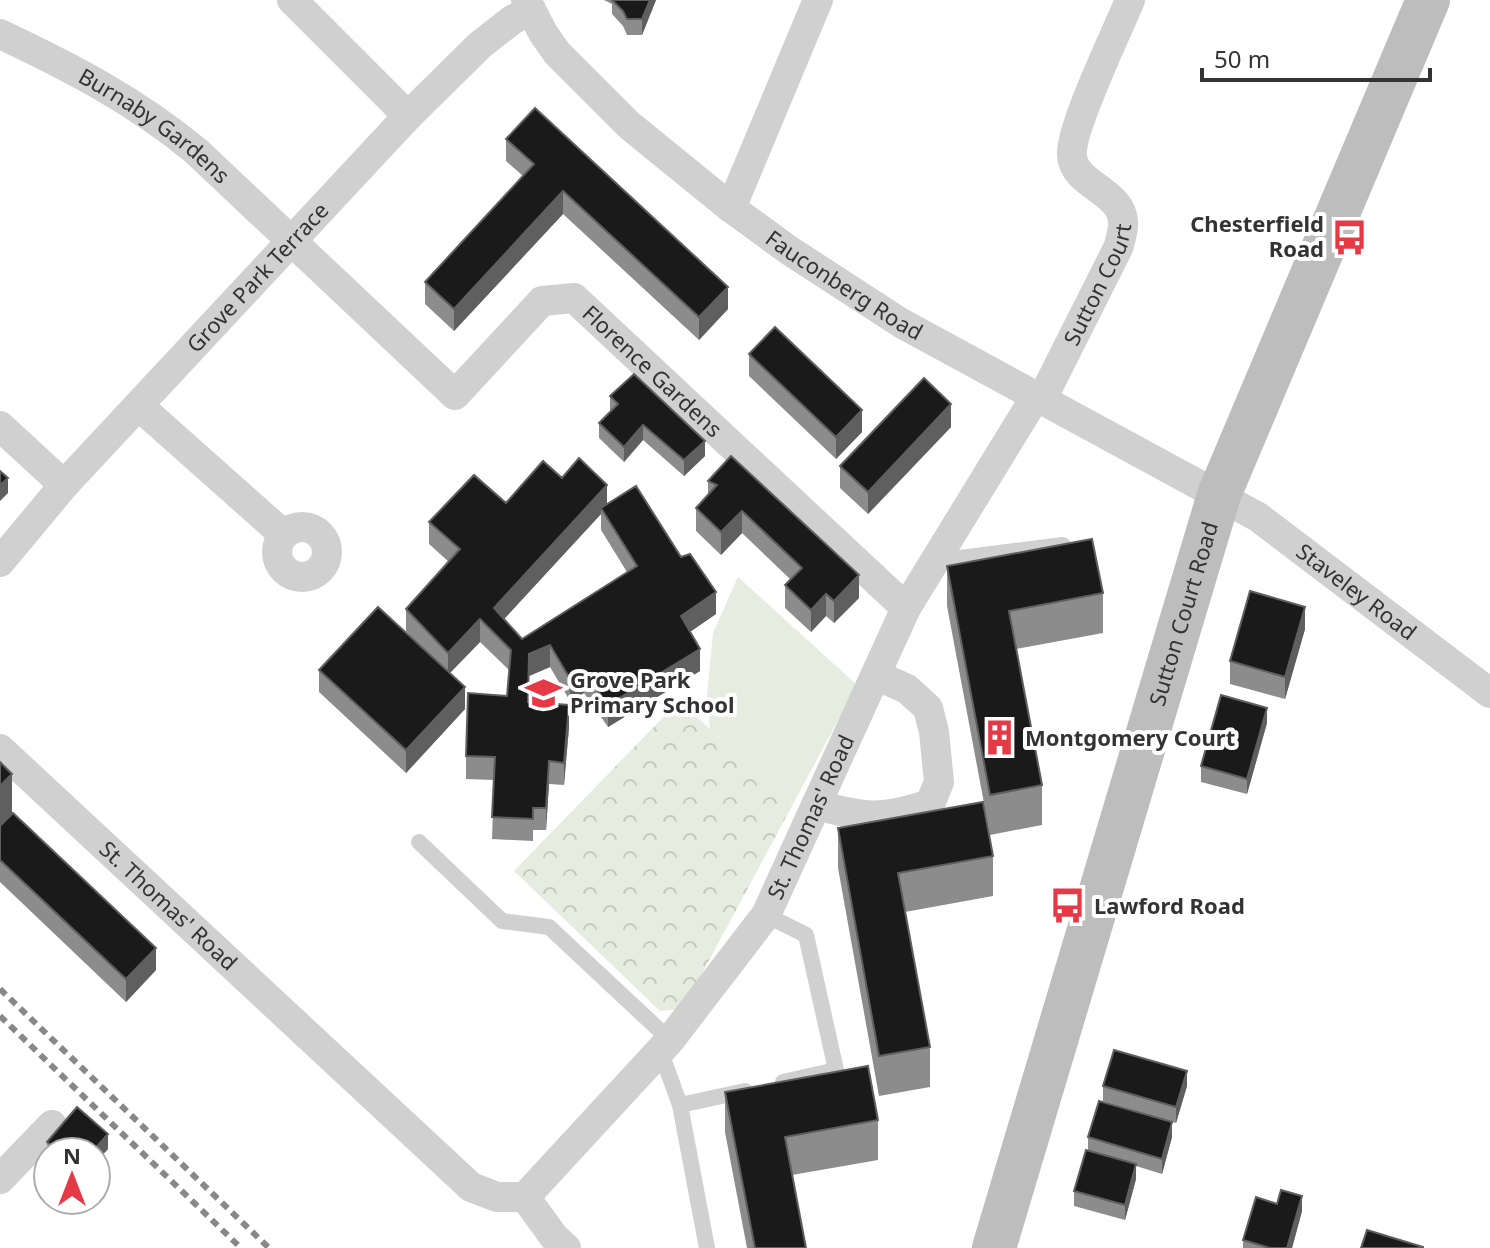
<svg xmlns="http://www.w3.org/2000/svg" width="1490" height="1248" font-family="'Noto Sans',sans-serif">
	<defs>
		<pattern id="park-crowns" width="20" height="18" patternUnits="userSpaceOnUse" patternTransform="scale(2)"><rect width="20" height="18" fill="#e6ecdf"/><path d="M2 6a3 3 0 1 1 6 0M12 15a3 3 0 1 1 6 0" fill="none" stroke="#c6cbc0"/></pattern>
	</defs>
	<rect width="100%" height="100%" fill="#fff"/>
	<polygon fill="#e6ecdf" points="738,577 857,685 793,804 710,729 707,696 713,633"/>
	<polygon fill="url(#park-crowns)" points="679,701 793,804 683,1009 660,1011 514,871"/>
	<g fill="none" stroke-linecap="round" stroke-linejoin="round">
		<g stroke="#d0d0d0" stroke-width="16">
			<polyline points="936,561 1063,545"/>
			<polyline points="419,842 502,921 549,927 670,1040"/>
			<polyline points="766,915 806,935 836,1070 783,1082"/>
			<polyline points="660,1050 680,1105 707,1248"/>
			<polyline points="680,1105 745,1091"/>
		</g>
		<g stroke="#d0d0d0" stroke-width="30">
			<polyline points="292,0 408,116"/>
			<path id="s1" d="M526 0 543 33 557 53 629 125 731 208 790 251 901 323 1258 517 1490 693"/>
			<path id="s2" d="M0 34C72 68 134 100 196 151L455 395 542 301 574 298 906 608"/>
			<polyline points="731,208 818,0"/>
			<path id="s3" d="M1042 399 1119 246C1120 239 1124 230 1123 222 1122 191 1074 185 1072 156 1069 130 1118 30 1130 0"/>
			<polyline points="139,406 283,534"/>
			<polyline points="0,426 64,485"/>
			<circle cx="302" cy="552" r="25"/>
			<path id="s4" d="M0 562 64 485 408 116 480 45 512 20 531 10"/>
			<path id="s5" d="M0 749 471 1187 497 1197H525L670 1040 766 915 906 608 1036 396"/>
			<path d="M816 805C866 818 881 820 930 804L939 782 934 732 928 708 907 689 876 675"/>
			<polyline points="0,1179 52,1125"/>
			<polyline points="525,1197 554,1237 566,1248"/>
		</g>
		<path stroke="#bdbdbd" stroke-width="44" id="s6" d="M994 1248 1219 495 1428 0"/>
		<g stroke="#888" stroke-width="6" stroke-dasharray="8 6" stroke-linecap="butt">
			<polyline points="0,989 269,1248"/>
			<polyline points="0,1016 241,1248"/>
		</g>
	</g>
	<g fill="#8c8c8c" fill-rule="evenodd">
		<polygon points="604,0 656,0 642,35 627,35 623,26 612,14 612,4"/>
		<polygon points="506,139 728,309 699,340 563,214 454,331 425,304 425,282 523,176 506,161"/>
		<polygon points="749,354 862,432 836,459 749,376"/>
		<polygon points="610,396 705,456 684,476 643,440 624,462 599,438 599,423 610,412"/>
		<polygon points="951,427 868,514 840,488 840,466"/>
		<polygon points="731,456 859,598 834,623 826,616 811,632 785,608 785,585 790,579 742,533 721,555 696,531 696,508 708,496 708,481"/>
		<path d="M562 478 607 504 716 614 690 632 700 671 608 727 584 693 570 701 550 667 529 676V702L569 727 564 785 549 784 546 830H533V841L492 839 494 780 466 779V756L507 696 509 670 480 642 450 673 465 709 406 773 319 692V670L418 644 406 631V609L449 562 429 544V522L506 503ZM601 514V530L627 572 522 639 504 619Z"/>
		<polygon points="947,566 1103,593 1103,633 1016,649 1042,785 1042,825 990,835 947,606"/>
		<polygon points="1305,629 1285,699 1230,684 1230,661"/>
		<polygon points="1267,723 1247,794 1201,782 1201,766"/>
		<polygon points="0,762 12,813 156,970 126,1002 0,882"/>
		<polygon points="838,828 993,856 993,896 905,912 930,1047 930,1087 879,1096 838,868"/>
		<polygon points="1103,1086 1187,1086 1176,1123 1103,1101"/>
		<polygon points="725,1092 878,1120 878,1160 792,1175 806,1248 747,1248 725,1132"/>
		<polygon points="1088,1137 1172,1137 1162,1174 1136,1166 1136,1179 1125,1220 1074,1206 1074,1191 1088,1151"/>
		<polygon points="47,1142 108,1149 96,1162 96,1152 48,1152 48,1158"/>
		<polygon points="1302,1211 1292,1248 1243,1248 1243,1240"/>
	</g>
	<g fill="#5f5f5f">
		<polygon points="650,0 656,0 642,35 642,19"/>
		<polygon points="563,191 563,214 454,331 454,309"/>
		<polygon points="728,287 728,309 699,340 699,317"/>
		<polygon points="951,404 951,427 868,514 868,492"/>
		<polygon points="862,410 862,432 836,459 836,437"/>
		<polygon points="643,425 643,440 624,462 624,447"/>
		<polygon points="705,441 705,456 684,476 684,460"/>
		<polygon points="8,478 8,493 0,501 0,485"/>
		<polygon points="607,485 607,507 601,508 601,514 494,630 494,608"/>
		<polygon points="742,511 742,533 721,555 721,532"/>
		<polygon points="859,575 859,598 834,623 834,601"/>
		<polygon points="716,592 716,614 681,638 681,616"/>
		<polygon points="826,594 826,616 811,632 811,610"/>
		<polygon points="1305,607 1305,629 1285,699 1285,677"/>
		<polygon points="480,619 480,642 448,675 448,653"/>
		<polygon points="550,645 550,667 529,676 528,724 529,654"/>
		<polygon points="700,649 700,671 608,727 608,705"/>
		<polygon points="584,671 584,693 570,701 570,679"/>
		<polygon points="465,687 465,709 406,773 406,750"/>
		<polygon points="569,705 569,727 564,785 564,763"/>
		<polygon points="1267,708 1267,723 1247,794 1247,779"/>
		<polygon points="549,761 549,784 546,830 546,808"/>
		<polygon points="12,774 12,814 0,826 0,786"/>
		<polygon points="156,948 156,970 126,1002 126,979"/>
		<polygon points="1187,1071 1187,1086 1176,1123 1176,1107"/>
		<polygon points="1172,1122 1172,1137 1162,1174 1162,1159"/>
		<polygon points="108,1134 108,1149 96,1162 96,1152 92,1152"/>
		<polygon points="1136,1164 1136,1179 1125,1220 1125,1205"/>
		<polygon points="1302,1196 1302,1211 1292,1248 1287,1248"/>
	</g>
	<g fill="#1a1a1a" stroke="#5f5f5f" stroke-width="2">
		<polygon points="612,0 650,0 642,19 627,19 623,11"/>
		<polygon points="535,108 728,287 699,317 563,191 454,309 425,282 534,164 506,139"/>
		<polygon points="775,327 862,410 836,437 749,354"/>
		<polygon points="634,374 705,441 684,460 643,425 624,447 599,423 618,404 610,396"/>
		<polygon points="924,378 951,404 868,492 840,466"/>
		<polygon points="731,456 859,575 834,601 826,594 811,610 785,585 802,568 742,511 721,532 696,508 717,485 708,481"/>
		<polygon points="579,458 607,485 494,608 522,639 637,566 601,508 636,486 681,557 690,554 716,592 681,616 700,649 608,705 584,671 570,679 550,645 529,654 528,702 569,705 564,763 549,761 546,808 533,808 533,819 492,817 495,757 466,756 468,693 507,696 511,650 480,619 448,653 406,609 460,549 429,522 474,475 506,503 543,461 562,478"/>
		<polygon points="0,471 8,478 0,485"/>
		<polygon points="1092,539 1103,593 1009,611 1042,785 990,795 947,566"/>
		<polygon points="1250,591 1305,607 1285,677 1230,661"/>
		<polygon points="378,607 465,687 406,750 319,670"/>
		<polygon points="1221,695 1267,708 1247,779 1201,766"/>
		<polygon points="0,762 12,774 0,786"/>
		<polygon points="983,802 993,856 898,873 930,1047 879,1056 838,828"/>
		<polygon points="13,813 156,948 126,979 0,860 0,826"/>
		<polygon points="1114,1050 1187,1071 1176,1107 1103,1086"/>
		<polygon points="868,1066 878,1120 785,1137 806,1248 755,1248 725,1092"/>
		<polygon points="1099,1101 1172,1122 1162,1159 1088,1137"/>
		<polygon points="77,1107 108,1134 92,1152 85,1146 80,1152 58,1152 47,1142"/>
		<polygon points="1086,1150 1136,1164 1125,1205 1074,1191"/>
		<polygon points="1281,1190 1302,1196 1287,1248 1270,1248 1243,1240 1256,1197 1277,1204"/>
		<polygon points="1367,1230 1423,1247 1423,1248 1361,1248"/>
	</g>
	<defs>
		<symbol id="bus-bare" viewBox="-9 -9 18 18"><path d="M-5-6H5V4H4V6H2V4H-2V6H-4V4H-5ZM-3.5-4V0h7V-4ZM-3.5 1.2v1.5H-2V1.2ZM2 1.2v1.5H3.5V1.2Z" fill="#e63946" stroke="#fff" stroke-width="2.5" paint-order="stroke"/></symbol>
		<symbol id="school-bare" viewBox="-9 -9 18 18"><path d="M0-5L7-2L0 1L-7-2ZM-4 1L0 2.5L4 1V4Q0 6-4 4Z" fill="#e63946" stroke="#fff" stroke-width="2.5" paint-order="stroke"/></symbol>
		<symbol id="building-bare" viewBox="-9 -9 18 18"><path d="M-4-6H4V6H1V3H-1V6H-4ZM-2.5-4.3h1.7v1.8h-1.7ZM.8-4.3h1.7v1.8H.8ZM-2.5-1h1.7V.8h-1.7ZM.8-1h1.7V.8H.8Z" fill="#e63946" stroke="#fff" stroke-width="2.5" paint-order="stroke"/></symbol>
	</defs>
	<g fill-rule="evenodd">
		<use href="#bus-bare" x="1324" y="212" width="51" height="51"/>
		<use href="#school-bare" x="518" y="668" width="51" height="51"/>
		<use href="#building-bare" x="974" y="712" width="51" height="51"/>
		<use href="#bus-bare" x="1042" y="880" width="51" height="51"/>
	</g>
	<g text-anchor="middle" stroke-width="8" stroke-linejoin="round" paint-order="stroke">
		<g font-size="22" fill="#333" stroke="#fff">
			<text dy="8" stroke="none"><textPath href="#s2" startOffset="180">Burnaby Gardens</textPath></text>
			<text dy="8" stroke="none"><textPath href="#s4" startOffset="384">Grove Park Terrace</textPath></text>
			<text dy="8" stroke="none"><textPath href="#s1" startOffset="432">Fauconberg Road</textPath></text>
			<text dy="8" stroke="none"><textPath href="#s3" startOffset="128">Sutton Court</textPath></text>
			<text dy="8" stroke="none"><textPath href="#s2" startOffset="852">Florence Gardens</textPath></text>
			<text dy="8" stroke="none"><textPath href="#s1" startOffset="1030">Staveley Road</textPath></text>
			<text dy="8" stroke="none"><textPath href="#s6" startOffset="662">Sutton Court Road</textPath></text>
			<text dy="8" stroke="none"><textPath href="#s5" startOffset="1178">St. Thomas' Road</textPath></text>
			<text dy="8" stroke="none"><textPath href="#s5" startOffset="230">St. Thomas' Road</textPath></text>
		</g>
		<g font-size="22" font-weight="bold" fill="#333" stroke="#fff" text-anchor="start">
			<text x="1324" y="232" text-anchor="end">Chesterfield<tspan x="1324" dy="25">Road</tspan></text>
			<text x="570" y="688">Grove Park<tspan x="570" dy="25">Primary School</tspan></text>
			<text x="1025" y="746">Montgomery Court</text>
			<text x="1094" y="914">Lawford Road</text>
		</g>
	</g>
	<g transform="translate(72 1176)"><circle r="38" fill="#ffffff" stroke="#adadad" stroke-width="2"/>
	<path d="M0-6L14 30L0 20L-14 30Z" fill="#e63946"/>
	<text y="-12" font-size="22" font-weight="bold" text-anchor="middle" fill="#333333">N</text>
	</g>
	<path d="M1202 68v12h228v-12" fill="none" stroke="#333333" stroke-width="4"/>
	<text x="1214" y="68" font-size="24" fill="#333333" stroke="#ffffff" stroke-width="6" paint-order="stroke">50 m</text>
</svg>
